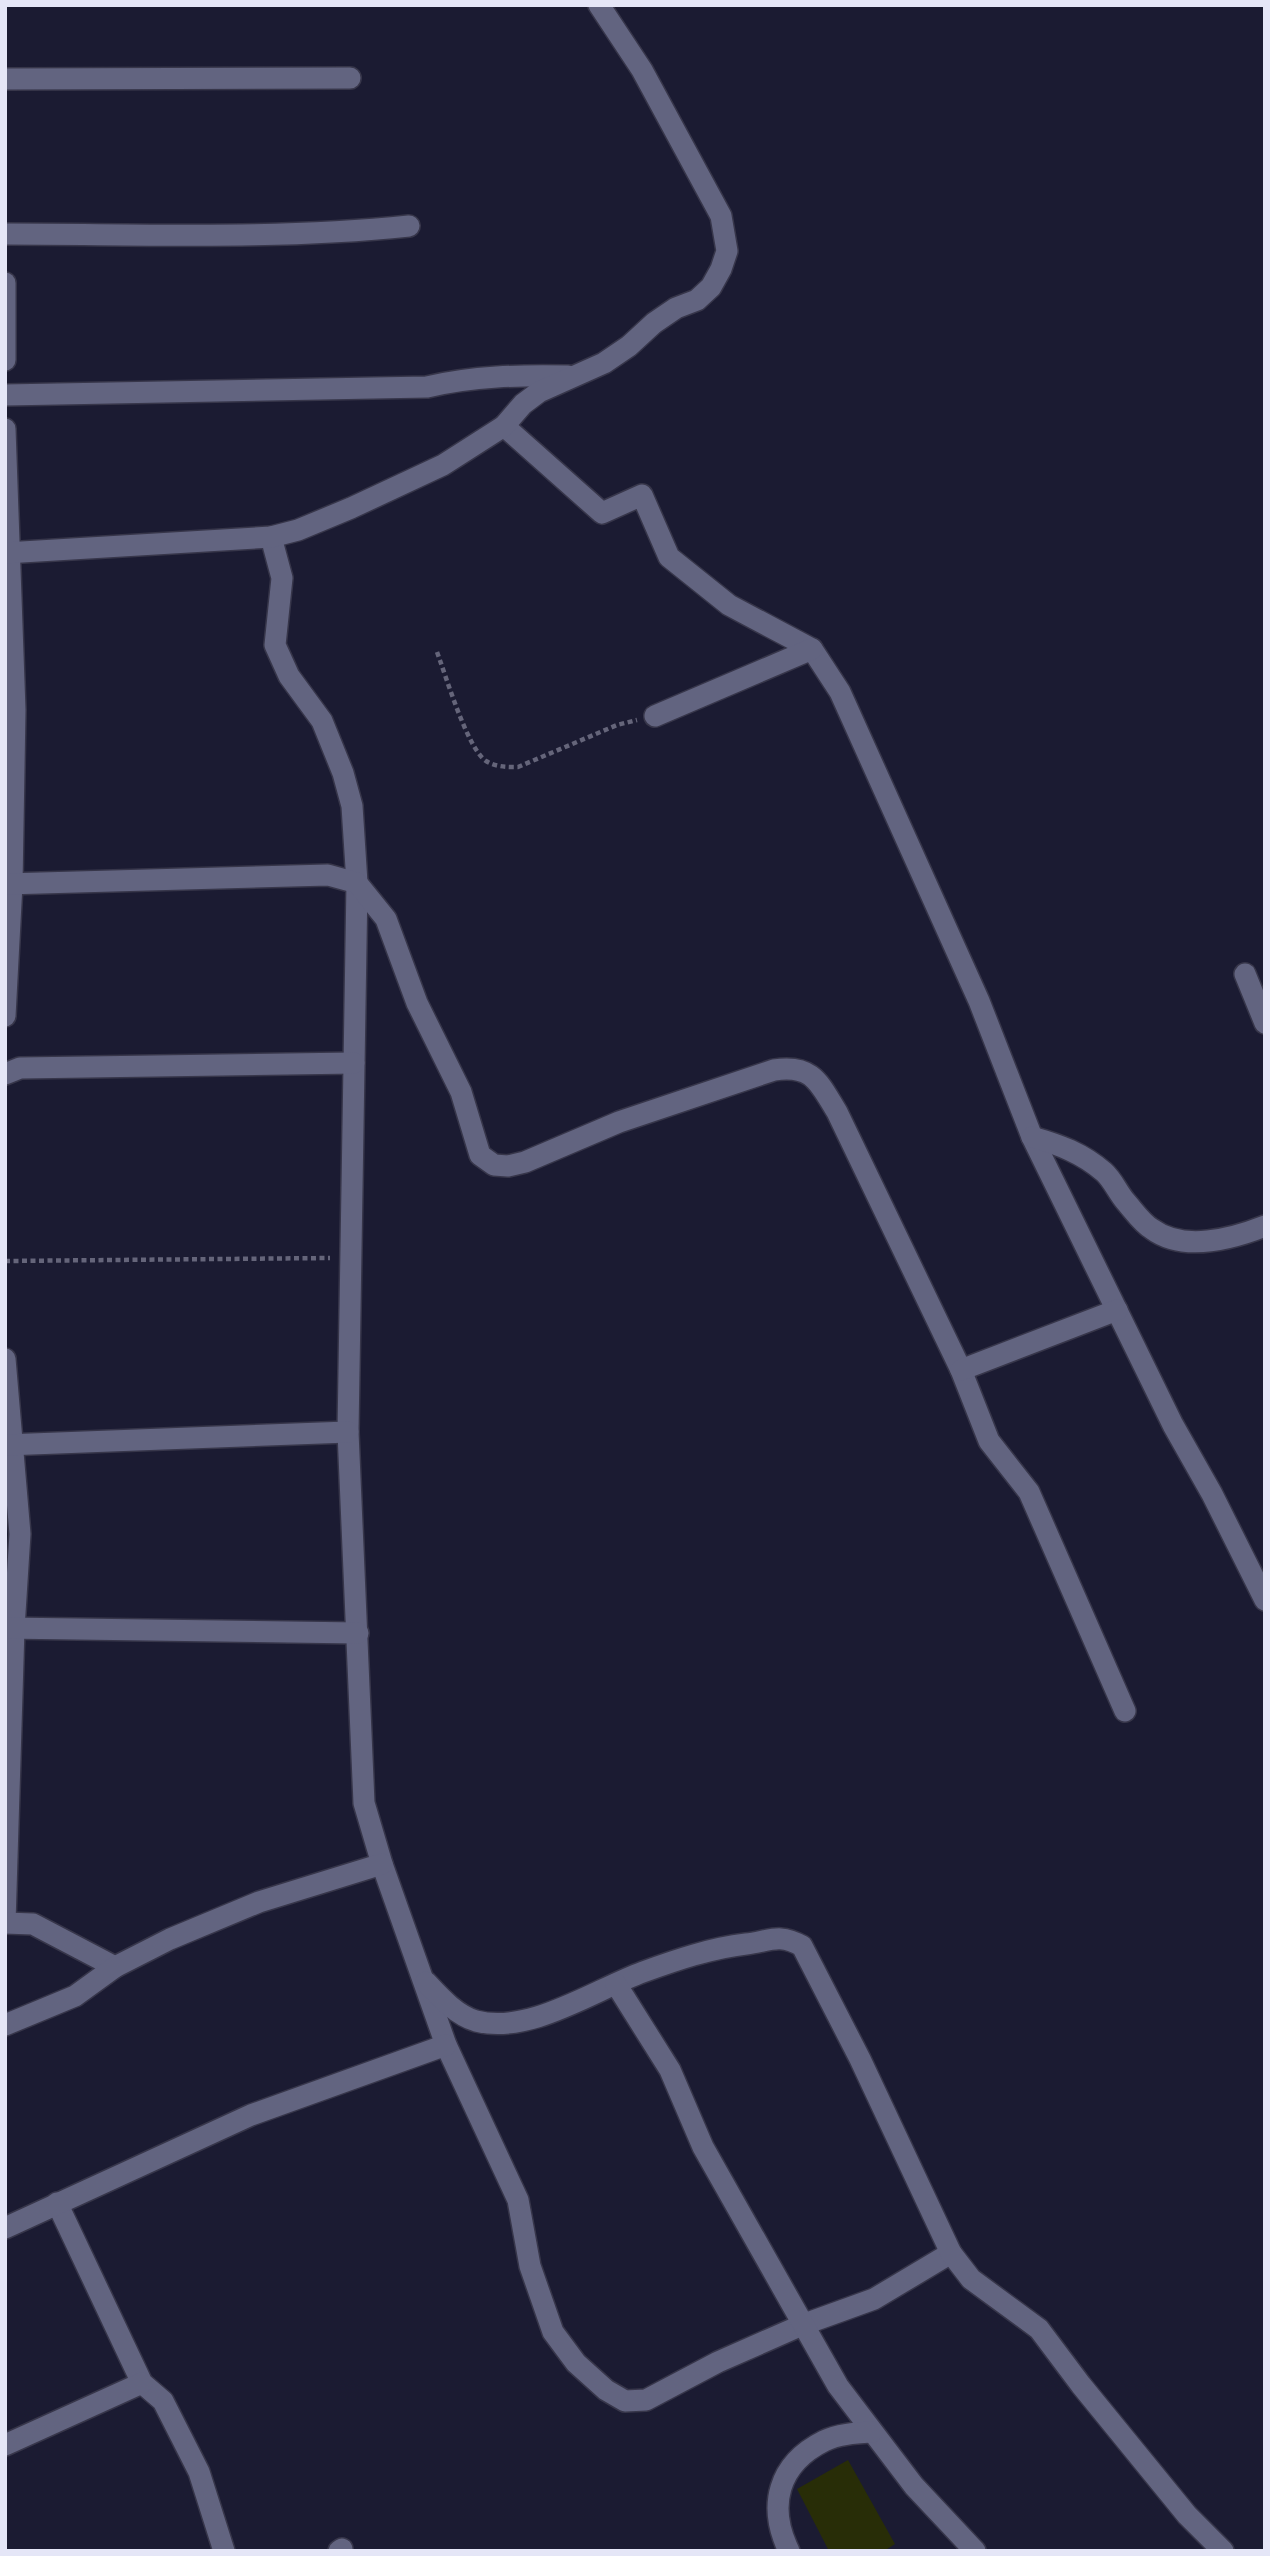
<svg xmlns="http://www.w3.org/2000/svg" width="1270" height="2556" font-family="Signika,sans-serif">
	<rect width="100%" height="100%" fill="#1b1b32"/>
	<polygon fill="#282d07" points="848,2460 895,2544 884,2551 829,2551 797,2489"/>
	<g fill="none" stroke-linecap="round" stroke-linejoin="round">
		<defs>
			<g id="minor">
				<polyline points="5,79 350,78"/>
				<path d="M5 234C140 234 275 240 409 226"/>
				<polyline points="5,283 5,360"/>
				<path d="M5 395 427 387C473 376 520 375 568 376"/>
				<polyline points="504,426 602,513 642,495 669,557 729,605 812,649 840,692 979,1001 1032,1137 1173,1425 1212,1494 1265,1600"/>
				<polyline points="5,429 15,710 12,884 5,1016"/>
				<polyline points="271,537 282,578 275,645 289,676 322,721 343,773 352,806 357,883 348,1432 364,1803 382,1864 446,2045 518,2200 530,2266 553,2332 576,2363 606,2390 625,2401 646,2400 718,2362 802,2325 874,2299 951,2253"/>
				<polyline points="5,553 271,537 298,530 351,508 443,465 504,426 523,404 539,392 604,363 629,346 654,323 676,308 697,300 711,287 721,269 727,251 721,216 642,70 599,5"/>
				<polyline points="655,716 812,649"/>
				<path d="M5 884 328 875 357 883 386 919 417 1003 461 1092 480 1155 494 1165 508 1166 525 1162 619 1122 774 1070C813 1064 819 1083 837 1112L961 1370 989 1441 1029 1492 1125 1711"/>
				<polyline points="1245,974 1265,1023"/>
				<polyline points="5,1074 20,1068 354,1063"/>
				<path d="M1032 1137C1060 1145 1082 1153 1104 1172 1113 1180 1118 1193 1126 1202 1134 1211 1142 1223 1152 1229 1183 1252 1232 1239 1265 1226"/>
				<polyline points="5,1359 20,1534 14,1628 5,1923"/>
				<polyline points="961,1370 1117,1310"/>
				<polyline points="5,1445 348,1432"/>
				<polyline points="5,1628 358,1633"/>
				<polyline points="5,1923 33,1924 115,1967"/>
				<path d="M426 1982C440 1997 456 2015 476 2021 529 2035 594 1990 643 1972 676 1960 711 1948 746 1944 770 1941 779 1933 802 1946L860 2059 951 2253 971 2279 1039 2329 1081 2385 1187 2515 1223 2551"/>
				<polyline points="616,1984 670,2070 703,2147 838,2386 914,2486 975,2551"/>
				<polyline points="5,2025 75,1996 115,1967 170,1939 259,1902 382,1864"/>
				<polyline points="57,2203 142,2383 163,2401 199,2472 224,2551"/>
				<polyline points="5,2228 251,2115 446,2045"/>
				<polyline points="5,2445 142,2383"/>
				<polyline points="339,2551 342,2549"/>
				<path d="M789 2551C767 2506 778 2464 824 2441 838 2434 856 2433 872 2432"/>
			</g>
		</defs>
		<use href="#minor" stroke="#37364a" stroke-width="24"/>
		<g stroke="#65657a" stroke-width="4.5" stroke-dasharray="5 3.5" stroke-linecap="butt">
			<path d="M437 652C446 676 467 748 486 761 496 767 506 767 518 767L617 725 637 720"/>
			<polyline points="5,1261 330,1258"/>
		</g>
		<use href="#minor" stroke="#626480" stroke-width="21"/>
	</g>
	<rect width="1270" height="2556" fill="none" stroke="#e5e6f7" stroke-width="14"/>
</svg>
